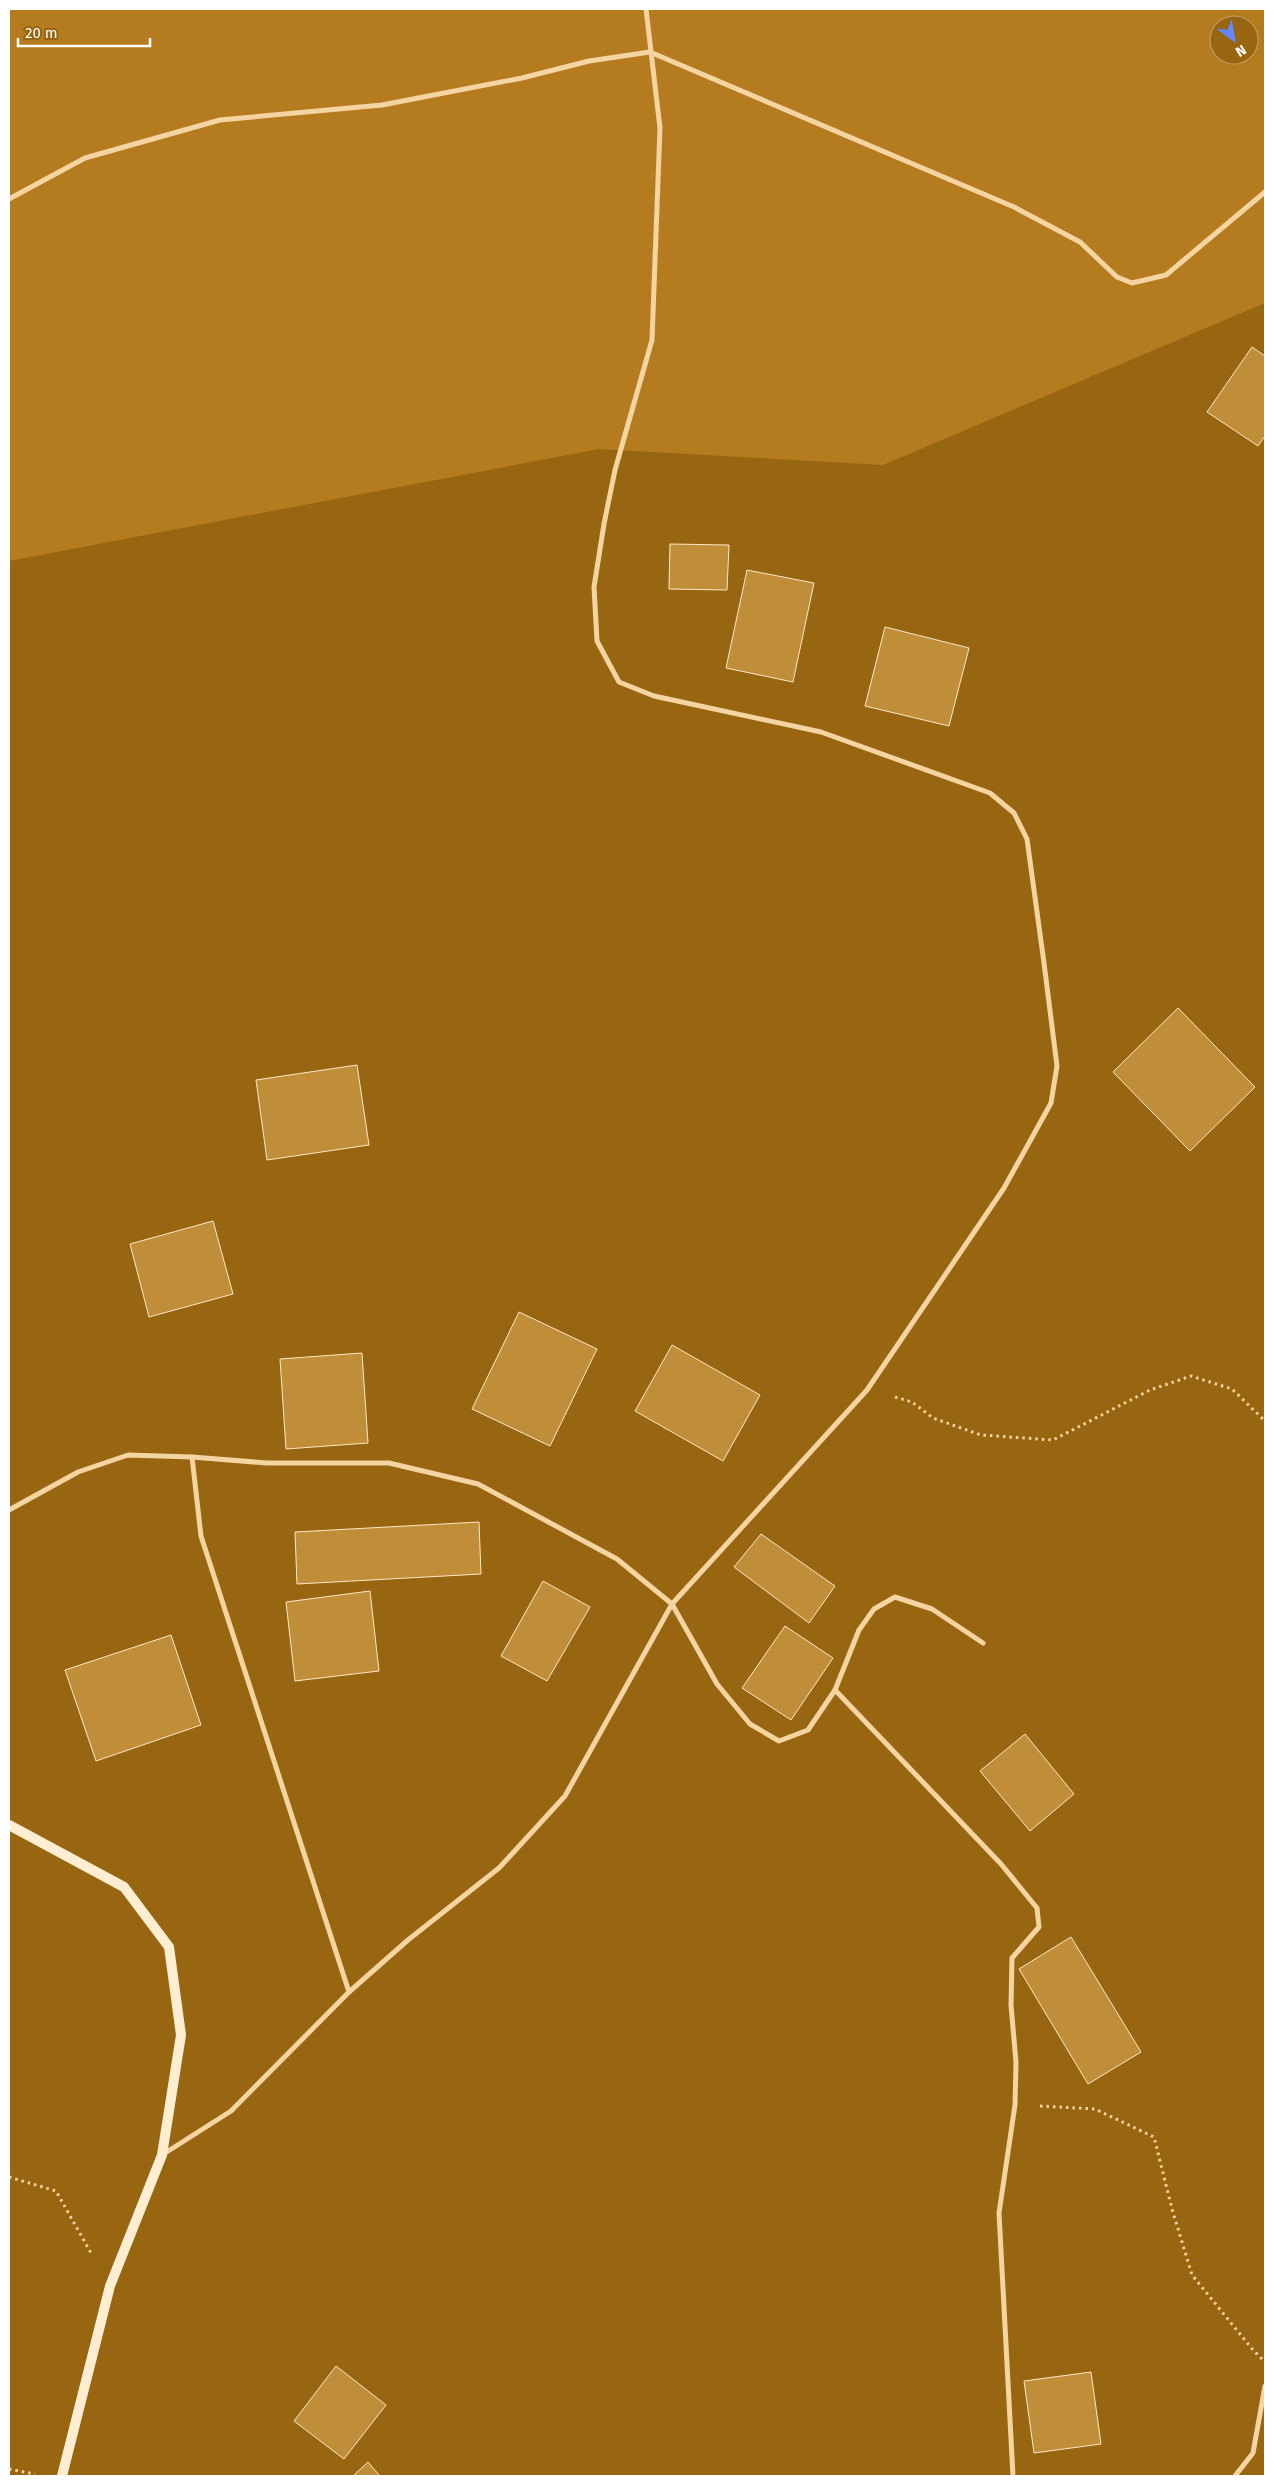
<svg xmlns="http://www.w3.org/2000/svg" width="1274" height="2485" font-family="'Fira Sans',sans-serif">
	<rect width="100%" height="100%" fill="#986510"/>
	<path fill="#b57c1f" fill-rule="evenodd" d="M9 9H1265V303L883 465 599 449 9 561ZM1219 25H1249V55H1219Z"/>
	<g fill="#c08d39" stroke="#fee9c9">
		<polygon points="1252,347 1265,356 1265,436 1258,446 1207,412"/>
		<polygon points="670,544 729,545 727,590 669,589"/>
		<polygon points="747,570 814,583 793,682 726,668"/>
		<polygon points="885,627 969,648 949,726 865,706"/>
		<polygon points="1178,1008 1255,1087 1190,1151 1113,1072"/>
		<polygon points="357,1065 369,1145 267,1160 256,1080"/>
		<polygon points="213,1221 233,1294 149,1317 130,1244"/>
		<polygon points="519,1312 597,1349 550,1446 472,1409"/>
		<polygon points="672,1345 760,1395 723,1461 635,1411"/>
		<polygon points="362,1353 368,1443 286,1449 280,1359"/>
		<polygon points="479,1522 481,1574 297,1584 295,1532"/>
		<polygon points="761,1534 835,1586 809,1623 734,1567"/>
		<polygon points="543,1581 590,1607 547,1681 501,1656"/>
		<polygon points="370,1591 379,1671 295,1681 286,1602"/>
		<polygon points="785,1626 833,1658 791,1720 742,1688"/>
		<polygon points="171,1635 201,1725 96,1761 65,1670"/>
		<polygon points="1025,1734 1074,1794 1030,1831 980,1771"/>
		<polygon points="1071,1937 1141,2052 1088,2084 1019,1969"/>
		<polygon points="336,2366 386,2405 344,2459 294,2421"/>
		<polygon points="1091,2372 1101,2444 1034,2453 1024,2381"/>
		<polygon points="368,2462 380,2476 353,2476"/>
	</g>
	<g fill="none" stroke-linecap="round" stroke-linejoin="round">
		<g stroke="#f4d4a1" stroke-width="3" stroke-dasharray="2.5 4" stroke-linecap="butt">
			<polyline points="895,1397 912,1402 933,1418 981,1435 1053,1440 1150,1390 1191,1376 1232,1389 1265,1421"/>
			<polyline points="1040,2106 1095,2109 1154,2137 1172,2209 1192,2275 1253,2350 1263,2360"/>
			<polyline points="9,2177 56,2191 91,2253"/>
			<polyline points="9,2469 35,2474"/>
		</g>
		<g stroke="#f4d4a1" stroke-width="5">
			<polyline points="9,199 85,158 220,120 382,105 522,78 589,61 650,52 1014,207 1080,242 1117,277 1132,283 1166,275 1265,192"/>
			<polyline points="192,1457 201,1536 349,1992"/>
			<polyline points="9,1510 78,1472 128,1455 192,1457 267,1463 389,1463 478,1484 617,1559 672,1604 717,1684 750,1724 779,1741 808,1730 835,1690 859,1630 874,1609 895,1597 932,1609 983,1643"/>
			<polyline points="835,1690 1001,1864 1037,1908 1039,1927 1012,1958 1011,2005 1016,2062 1015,2105 999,2213 1013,2476"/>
			<polyline points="162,2155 231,2111 349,1992 408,1940 499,1868 565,1796 672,1604 867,1390 1004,1188 1051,1103 1057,1066 1044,963 1027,839 1014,813 990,793 821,732 654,696 619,682 597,641 594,587 604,524 615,470 652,340 660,128 646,9"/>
			<polyline points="1235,2476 1253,2453 1265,2386"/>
		</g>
		<polyline stroke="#fdedd1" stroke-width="10" points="9,1825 124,1887 169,1947 181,2035 162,2155 110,2286 62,2476"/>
	</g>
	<rect width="1274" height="2485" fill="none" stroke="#ffffff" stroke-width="20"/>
	<g transform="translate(1234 40) rotate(148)"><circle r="24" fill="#986510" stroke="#c1a370"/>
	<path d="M0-4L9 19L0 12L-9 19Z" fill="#6487ff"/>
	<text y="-8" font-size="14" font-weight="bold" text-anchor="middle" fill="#ffffff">N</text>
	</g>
	<path d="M18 38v8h132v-8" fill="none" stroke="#ffffff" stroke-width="2.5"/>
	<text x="25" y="38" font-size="15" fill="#ffffff" stroke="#986510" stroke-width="4" paint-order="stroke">20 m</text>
</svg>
